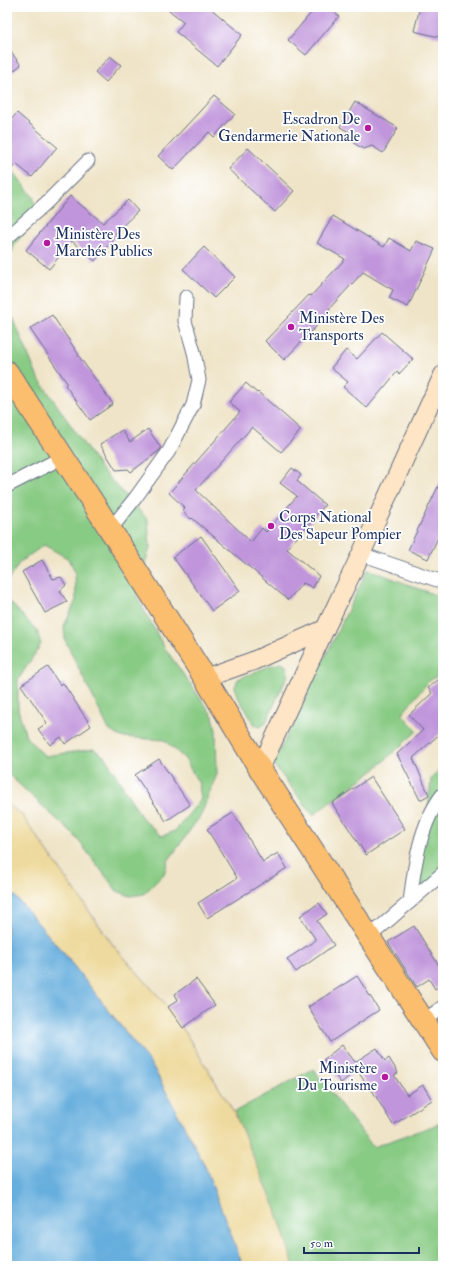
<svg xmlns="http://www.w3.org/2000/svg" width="450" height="1273" font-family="'IM FELL Double Pica',serif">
	<rect width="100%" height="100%" fill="#fff"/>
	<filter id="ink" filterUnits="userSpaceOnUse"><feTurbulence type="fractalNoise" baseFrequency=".025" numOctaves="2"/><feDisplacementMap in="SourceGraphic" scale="8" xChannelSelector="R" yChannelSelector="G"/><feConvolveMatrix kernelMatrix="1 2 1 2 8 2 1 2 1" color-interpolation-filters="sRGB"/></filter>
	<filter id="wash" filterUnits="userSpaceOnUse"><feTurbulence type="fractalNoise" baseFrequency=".012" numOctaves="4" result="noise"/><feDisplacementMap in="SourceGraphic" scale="16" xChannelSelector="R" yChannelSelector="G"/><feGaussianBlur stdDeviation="0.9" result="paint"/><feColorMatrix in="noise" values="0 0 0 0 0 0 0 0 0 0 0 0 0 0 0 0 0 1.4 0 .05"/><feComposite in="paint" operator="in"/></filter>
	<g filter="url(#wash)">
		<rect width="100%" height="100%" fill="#efe4c7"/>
		<g fill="#88cb84" stroke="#527d71">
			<polygon points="7,163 33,197 37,210 32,223 15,244 7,264"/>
			<polygon points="7,303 37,376 100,468 148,520 150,548 137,588 137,597 164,647 213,716 216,730 217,774 201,815 168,861 164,874 144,894 130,896 117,891 75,836 7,773 7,599 37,631 41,644 18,680 18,709 26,737 45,756 94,749 105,757 142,818 162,836 175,831 201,799 199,784 185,759 164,740 121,737 109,730 65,640 64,626 76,600 75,572 69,559 44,545 20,562 7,582"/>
			<polygon points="368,569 443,598 443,672 428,682 402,714 417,731 374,770 313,815 273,764"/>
			<polygon points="282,663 287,667 288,675 265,724 260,727 255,725 238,697 235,687 238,679 272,665"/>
			<polygon points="443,765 443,871 409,901 428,810 431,779"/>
			<polygon points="313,1069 373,1147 433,1126 443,1120 443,1266 294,1266 275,1207 234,1112"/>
		</g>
		<polygon fill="#eeda9e" stroke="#84847e" points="7,804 21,814 113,945 168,1007 183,1029 234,1112 275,1207 294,1266 243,1266 204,1164 153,1067 66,956 7,887"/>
		<polygon fill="#66aedd" stroke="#406e9e" points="7,887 66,956 153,1067 204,1164 243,1266 7,1266"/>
		<g id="blocks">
			<g fill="#c095db">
				<polygon points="165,7 209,7 242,35 217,66 176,32 184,22"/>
				<polygon points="316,7 328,7 339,16 306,55 288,40"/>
				<polygon points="420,7 443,7 443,38 414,31"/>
				<polygon points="7,47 21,65 7,76"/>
				<polygon points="110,56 121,65 106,82 95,72"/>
				<polygon points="214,96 235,114 214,137 209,132 173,170 158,156"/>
				<polygon points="355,102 398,128 383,153 372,146 364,149 355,144 349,132 340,127"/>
				<polygon points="17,113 57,147 32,177 16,164 7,174 7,124"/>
				<polygon points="248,148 294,191 275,212 228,169"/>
				<polygon points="70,196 103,223 128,200 138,211 115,233 117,235 95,261 72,241 49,269 26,250"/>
				<polygon points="333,216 384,247 389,238 411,251 416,241 435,249 408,307 389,298 393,290 363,272 327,311 329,313 284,360 265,341 309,295 311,296 345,259 317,243"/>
				<polygon points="204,247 235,277 214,298 183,269"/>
				<polygon points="52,315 79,355 78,355 113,404 90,420 65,385 67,383 30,329"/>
				<polygon points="382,332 413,359 399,374 397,372 367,408 343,387 348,382 331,368 346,350 357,359"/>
				<polygon points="246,383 257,393 258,392 301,430 281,452 252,427 196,490 251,542 262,528 266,532 297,496 280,483 292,468 301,475 297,481 325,505 287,549 319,576 313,588 303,583 288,600 192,518 191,519 182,511 185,508 169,493 240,412 229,402"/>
				<polygon points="148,429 161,448 160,450 131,472 128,469 116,470 100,444 122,430 130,442"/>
				<polygon points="443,476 443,527 428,559 408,550"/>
				<polygon points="201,536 240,591 212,611 173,557"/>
				<polygon points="42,560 53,579 61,577 66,585 60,591 67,602 45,613 22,572"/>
				<polygon points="48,667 60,685 63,683 91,726 65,744 61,737 50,745 38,729 47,723 21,685"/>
				<polygon points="443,676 443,731 413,758 429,795 420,800 397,754 423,730 409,715 432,693 428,688"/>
				<polygon points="159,759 190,805 166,821 135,775"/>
				<polygon points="371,777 405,829 366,855 332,803"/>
				<polygon points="233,813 263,862 278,853 287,868 207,918 198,903 237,878 207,829"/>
				<polygon points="319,903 327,914 317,921 334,945 296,972 287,959 316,940 300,916"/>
				<polygon points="414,926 443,972 443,984 435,989 429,979 417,987 388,942"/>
				<polygon points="357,976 379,1010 330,1042 308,1007"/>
				<polygon points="196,979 215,1005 183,1028 168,1007 178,1000 175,994"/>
				<polygon points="342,1045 355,1062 377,1048 385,1061 389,1058 398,1073 394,1075 407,1095 423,1085 432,1100 393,1125 372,1090 371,1091 357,1070 341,1083 323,1060"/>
			</g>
		</g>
	</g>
	<g filter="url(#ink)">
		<use href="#blocks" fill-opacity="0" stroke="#656e83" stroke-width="1"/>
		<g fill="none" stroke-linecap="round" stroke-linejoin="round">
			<defs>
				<g id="street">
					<polyline points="7,238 46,203 88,161"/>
					<polyline points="7,486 63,457"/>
					<polyline points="110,530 136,497 169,451 193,405 199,380 194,352 185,321 186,297"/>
					<polyline points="361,554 443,582"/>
					<path d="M410 902C414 867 420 823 443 794"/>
					<polyline points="369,937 443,873"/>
					<polyline points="423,1021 443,1007"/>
				</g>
				<g id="secondary">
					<polyline points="205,678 253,661 325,629"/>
					<polyline points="260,769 325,629 361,554 443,375"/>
				</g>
				<polyline id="highway" points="7,372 92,501 205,678 260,769 443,1051"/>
			</defs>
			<use href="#street" stroke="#656e83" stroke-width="15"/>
			<use href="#secondary" stroke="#656e83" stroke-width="20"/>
			<use href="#highway" stroke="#656e83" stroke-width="24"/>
			<use href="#street" stroke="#fff" stroke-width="13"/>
			<use href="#secondary" stroke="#fde5c5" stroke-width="18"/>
			<use href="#highway" stroke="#fbbd6e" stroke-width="22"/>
		</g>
	</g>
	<g fill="#b5179e" stroke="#fff" stroke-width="1.5">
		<circle cx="368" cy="128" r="4"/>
		<circle cx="47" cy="243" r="4"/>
		<circle cx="291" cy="327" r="4"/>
		<circle cx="271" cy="526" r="4"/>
		<circle cx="385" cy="1077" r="4"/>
	</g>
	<g text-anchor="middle" stroke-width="3.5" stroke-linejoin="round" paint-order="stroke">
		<g font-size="15" fill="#1b2f5e" stroke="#fff" text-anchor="start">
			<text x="360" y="124" text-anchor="end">Escadron De<tspan x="360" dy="17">Gendarmerie Nationale</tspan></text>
			<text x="55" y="239">Ministère Des<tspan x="55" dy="17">Marchés Publics</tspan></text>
			<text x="299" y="323">Ministère Des<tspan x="299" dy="17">Transports</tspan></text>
			<text x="279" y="522">Corps National<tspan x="279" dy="17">Des Sapeur Pompier</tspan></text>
			<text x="377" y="1073" text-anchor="end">Ministère<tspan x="377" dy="17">Du Tourisme</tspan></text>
		</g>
	</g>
	<rect width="450" height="1273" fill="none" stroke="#fff" stroke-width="24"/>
	<path d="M304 1247v6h115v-6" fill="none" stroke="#1b2f5e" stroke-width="2"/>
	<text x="310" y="1247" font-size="12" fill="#1b2f5e" stroke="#ffffff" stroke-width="3" paint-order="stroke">50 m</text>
</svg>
